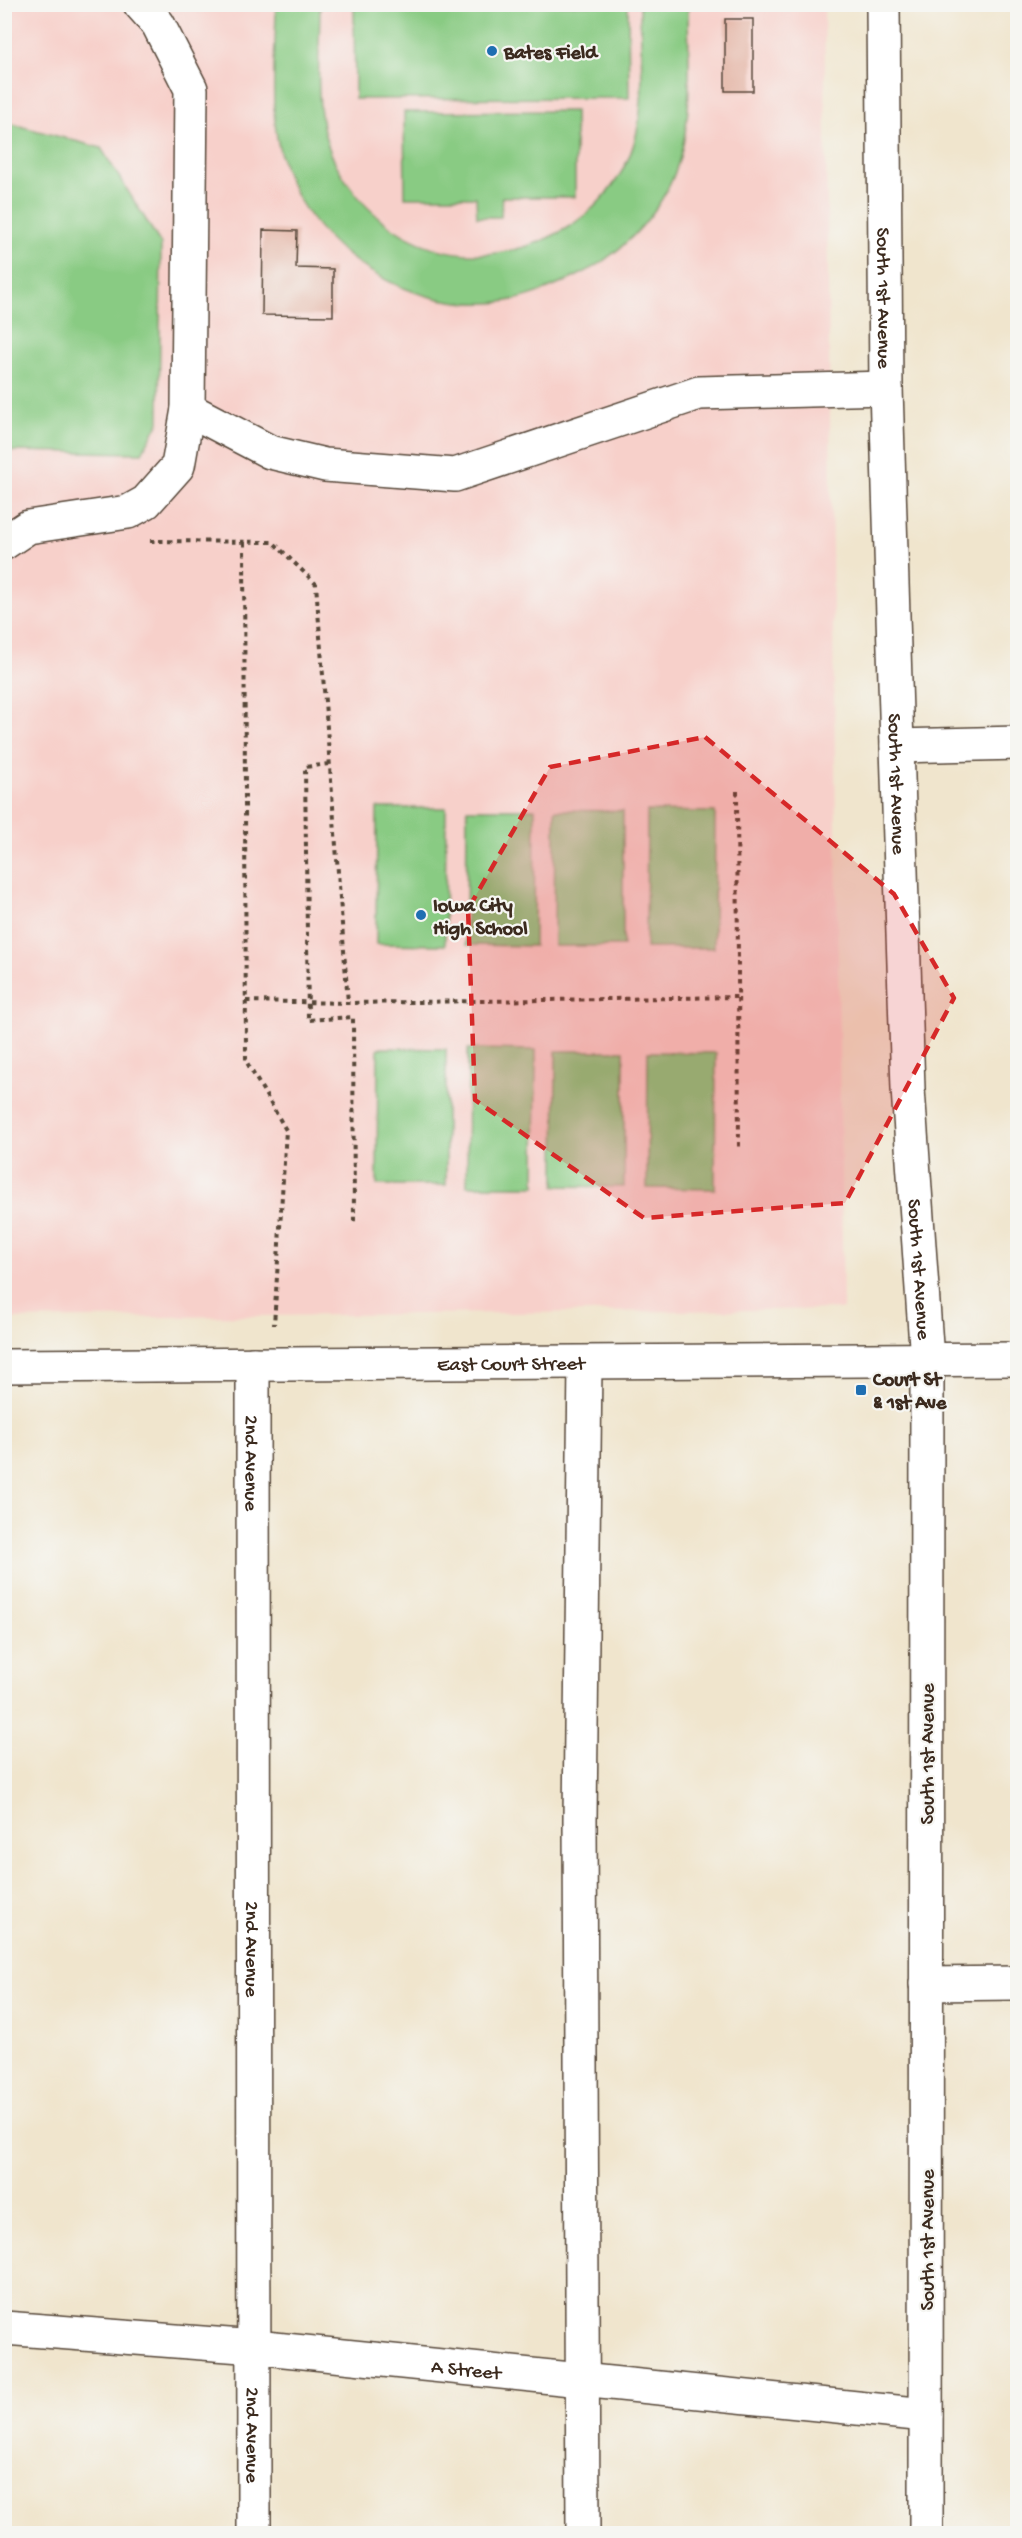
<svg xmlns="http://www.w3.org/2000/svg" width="1022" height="2538" font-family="'Gochi Hand',sans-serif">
	<rect width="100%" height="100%" fill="#f6f6f2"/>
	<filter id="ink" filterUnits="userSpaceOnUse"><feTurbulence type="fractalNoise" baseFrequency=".0167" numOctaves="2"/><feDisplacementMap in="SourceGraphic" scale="12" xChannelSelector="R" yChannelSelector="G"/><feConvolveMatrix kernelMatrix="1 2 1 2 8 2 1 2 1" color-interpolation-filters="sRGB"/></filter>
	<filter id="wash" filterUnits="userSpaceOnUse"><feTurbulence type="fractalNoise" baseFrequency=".008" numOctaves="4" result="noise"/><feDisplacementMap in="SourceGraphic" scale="24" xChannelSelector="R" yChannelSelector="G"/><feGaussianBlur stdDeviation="1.35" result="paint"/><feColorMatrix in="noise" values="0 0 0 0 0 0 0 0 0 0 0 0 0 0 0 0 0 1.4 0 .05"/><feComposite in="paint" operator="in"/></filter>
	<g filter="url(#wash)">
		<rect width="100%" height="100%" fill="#f0e5cd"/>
		<polygon fill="#f7d0ca" points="4,5 824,5 843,1309 5,1319"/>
		<g fill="#89cb83" stroke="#627a50" stroke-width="1.5">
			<path d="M276 5H320C320 56 311 119 337 166 384 250 473 278 558 233 595 214 626 177 636 136 646 95 640 47 640 5H688C688 61 695 122 674 175 655 221 616 259 571 279 545 291 518 302 489 303 410 307 328 259 293 188 264 130 276 66 276 5Z"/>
			<polygon points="354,5 628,5 629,98 355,99"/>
			<polygon points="575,111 575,197 502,197 501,217 477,217 476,197 405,197 404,112"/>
			<polygon points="5,122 101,148 161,244 159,422 142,453 5,451"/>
			<polygon points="377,808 446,808 445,945 376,944"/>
			<polygon points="467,809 535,809 534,946 466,945"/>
			<polygon points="555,810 623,811 623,946 554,946"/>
			<polygon points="647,811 715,812 714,948 646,948"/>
			<polygon points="378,1048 446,1049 446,1185 377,1185"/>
			<polygon points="468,1049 536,1050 535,1186 467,1186"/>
			<polygon points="556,1051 624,1051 624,1187 555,1186"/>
			<polygon points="648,1052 716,1053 715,1189 647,1188"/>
		</g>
		<g id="blocks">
			<g fill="#e2ad9d">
				<rect x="725" y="19" width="28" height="72"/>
				<polygon points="263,230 297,231 296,268 333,269 333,316 262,315"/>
			</g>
		</g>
	</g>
	<g filter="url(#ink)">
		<use href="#blocks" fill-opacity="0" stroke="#564638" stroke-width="1.5"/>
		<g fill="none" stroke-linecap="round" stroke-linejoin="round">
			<defs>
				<g id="minor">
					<polyline points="188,409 270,452 325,465 455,475 699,393 886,388"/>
					<polyline points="4,543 28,527 128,512 146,502 178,466 188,409 191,89 158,24 140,4"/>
					<polyline points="897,746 1018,743"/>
					<path id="s1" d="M253 1364 254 2534"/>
					<path id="s2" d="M4 1366 1018 1359"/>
					<polyline points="926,1984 1018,1983"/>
					<path id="s3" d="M4 2328 255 2347 926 2415"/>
					<polyline points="583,2534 580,1820 585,1363"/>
				</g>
				<g id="major">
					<path id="s4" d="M883 4 886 388 897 746 908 1089 927 1360 926 2534"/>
				</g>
			</defs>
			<use href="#minor" stroke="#564638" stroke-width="36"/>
			<use href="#major" stroke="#564638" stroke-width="36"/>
			<g stroke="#564638" stroke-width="4" stroke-dasharray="4.5 4.5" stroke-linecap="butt">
				<polyline points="150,541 273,542 316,584 348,1003"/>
				<polyline points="244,542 246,1061 286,1130 274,1325"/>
				<polyline points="329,764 305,767 308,1020 353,1017 354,1223"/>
				<polyline points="737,791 739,1150"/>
				<polyline points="246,1001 348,1003 740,997"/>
			</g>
			<use href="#minor" stroke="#fff" stroke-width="33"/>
			<use href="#major" stroke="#fff" stroke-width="33"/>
		</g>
	</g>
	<path fill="#d62828" fill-opacity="0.2" stroke="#d62828" stroke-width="4.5" stroke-dasharray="12 8" stroke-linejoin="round" d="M705 737 894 894 954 998 845 1203 644 1218 475 1100 468 909 550 767Z"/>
	<g fill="#1f6fb2" stroke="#f6f6f2" stroke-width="2">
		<circle cx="492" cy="51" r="6"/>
		<circle cx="421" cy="915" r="6"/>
		<rect x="855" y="1384" width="12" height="12" rx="3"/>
	</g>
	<g text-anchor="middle" stroke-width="4.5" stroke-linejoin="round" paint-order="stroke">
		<g font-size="20" font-weight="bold" fill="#3b2a1e" stroke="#f6f6f2" text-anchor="start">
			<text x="504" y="58">Bates Field</text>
			<text x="433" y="911">Iowa City<tspan x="433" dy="23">High School</tspan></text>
			<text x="873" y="1385">Court St<tspan x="873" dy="23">&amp; 1st Ave</tspan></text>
		</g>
		<g font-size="20" fill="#3b2a1e" stroke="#f6f6f2">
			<text dy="7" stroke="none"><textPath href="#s4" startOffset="294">South 1st Avenue</textPath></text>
			<text dy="7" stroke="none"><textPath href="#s4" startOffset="780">South 1st Avenue</textPath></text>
			<text dy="7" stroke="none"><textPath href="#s4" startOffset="1266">South 1st Avenue</textPath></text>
			<text dy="7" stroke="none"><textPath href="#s2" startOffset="507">East Court Street</textPath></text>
			<text dy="7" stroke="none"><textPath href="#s1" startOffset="99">2nd Avenue</textPath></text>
			<text transform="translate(926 1754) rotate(-90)" y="7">South 1st Avenue</text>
			<text dy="7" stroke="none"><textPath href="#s1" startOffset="585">2nd Avenue</textPath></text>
			<text transform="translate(926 2240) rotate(-90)" y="7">South 1st Avenue</text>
			<text dy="7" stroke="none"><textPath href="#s3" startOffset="464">A Street</textPath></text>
			<text dy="7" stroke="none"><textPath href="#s1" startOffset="1071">2nd Avenue</textPath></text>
		</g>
	</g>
	<rect width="1022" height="2538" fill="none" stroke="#f6f6f2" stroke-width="24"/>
</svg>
